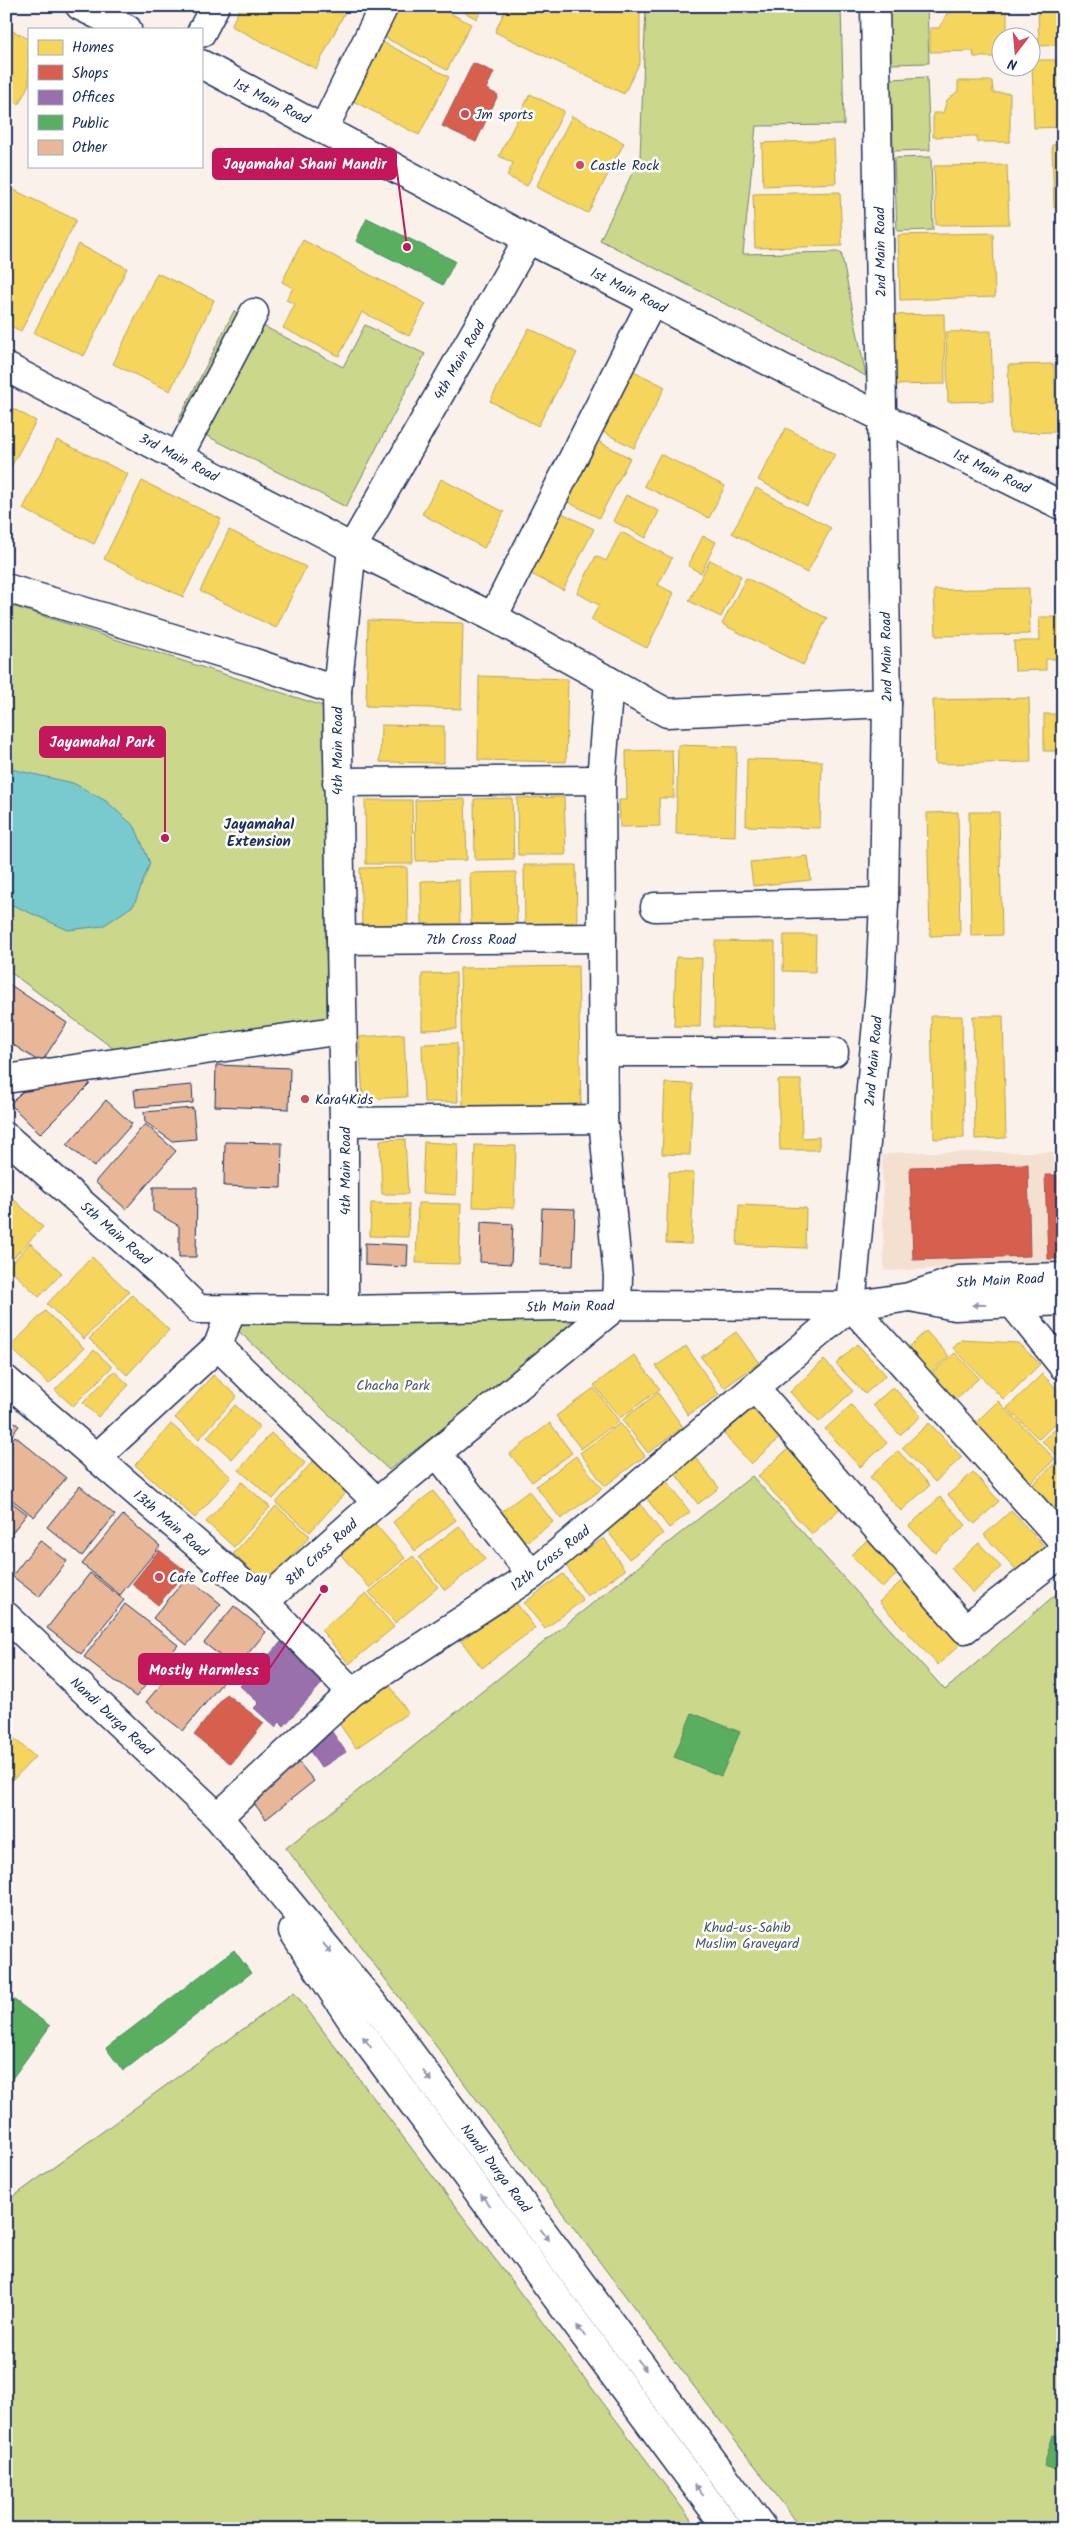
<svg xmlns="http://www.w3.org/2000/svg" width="1069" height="2535" font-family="Kalam,sans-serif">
	<rect width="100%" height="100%" fill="#faf1ea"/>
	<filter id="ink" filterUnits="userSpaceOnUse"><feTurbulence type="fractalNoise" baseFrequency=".02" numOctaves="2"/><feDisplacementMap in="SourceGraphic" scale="10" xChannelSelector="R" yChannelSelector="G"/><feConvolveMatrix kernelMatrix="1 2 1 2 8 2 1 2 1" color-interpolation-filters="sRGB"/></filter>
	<g filter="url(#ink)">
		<polygon fill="#f4e0d1" points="902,1152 1053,1152 1053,1167 1063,1167 1063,1263 884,1271 882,1155"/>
		<g fill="#cbd78a" stroke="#738374">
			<polygon points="646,6 841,6 844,125 756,126 743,254 841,252 866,376 600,240 640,157"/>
			<polygon points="889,6 927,6 929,63 891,64"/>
			<polygon points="927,77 930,150 893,151 891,79"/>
			<polygon points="931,157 933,230 897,231 894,158"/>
			<polygon points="234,311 343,367 365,325 425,354 346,507 178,421"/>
			<polygon points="6,604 323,706 327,1019 114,1049 6,969"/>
			<polygon points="589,1316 389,1470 232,1325"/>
			<polygon points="752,1476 945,1690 1063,1588 1063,2529 802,2529 286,1848"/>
			<polygon points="294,1992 698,2529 6,2529 6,2202"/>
		</g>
		<polygon fill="#78cacf" stroke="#538ca2" points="6,768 73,783 106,801 135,827 150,863 134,905 103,926 68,930 6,902"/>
		<g fill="#f6d55c" stroke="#b4a35d">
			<polygon points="241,6 348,6 316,69 231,26"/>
			<polygon points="396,6 436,6 471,24 447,70 380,35"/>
			<polygon points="453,6 483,6 477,19"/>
			<polygon points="507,6 640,6 640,62 624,94 495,32"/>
			<polygon points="989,6 989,8 1007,8 1007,38 1002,38 1002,57 974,57 973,51 930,52 930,28 939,28 949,10 955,6"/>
			<polygon points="1038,6 1063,6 1063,45 1039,46"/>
			<polygon points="6,28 29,39 29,84 19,104 6,98"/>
			<polygon points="379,40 449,77 419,135 349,99"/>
			<polygon points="1032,60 1063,60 1063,127 1034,128"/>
			<polygon points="958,81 992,81 993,93 1010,93 1010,142 977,142 977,136 933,137 933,113 943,113 947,100 958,91"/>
			<polygon points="530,94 564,111 527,186 507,176 513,163 499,156"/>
			<polygon points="572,116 624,143 588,213 536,187"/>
			<polygon points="834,140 836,183 763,186 762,143"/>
			<polygon points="1063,144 1063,207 1054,208 1052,145"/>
			<polygon points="1007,165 1009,224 936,225 934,166"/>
			<polygon points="14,190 76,220 21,331 6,324 6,206"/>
			<polygon points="840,192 842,246 755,248 753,194"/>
			<polygon points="1061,226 1063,226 1062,279"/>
			<polygon points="993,233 995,297 900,300 898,235"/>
			<polygon points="303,240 426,304 409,336 362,312 339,356 283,328 295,304 286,300 293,288 282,282"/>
			<polygon points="78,244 127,268 84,356 34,333"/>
			<polygon points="157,273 214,300 170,391 113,364"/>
			<polygon points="1060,291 1063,291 1063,339 1061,339"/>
			<polygon points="944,314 945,384 885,385 884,315"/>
			<polygon points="529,328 577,353 538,426 490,401"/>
			<polygon points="991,331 993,401 948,402 946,332"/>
			<polygon points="1060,348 1063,348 1063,413 1061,413"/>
			<polygon points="1054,364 1056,432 1010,433 1008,365"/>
			<polygon points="630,369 665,387 634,448 599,430"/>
			<polygon points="6,405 36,421 6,476"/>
			<polygon points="786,428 835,454 807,506 758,480"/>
			<polygon points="594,439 630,458 599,518 564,500"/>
			<polygon points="57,440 128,474 94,544 23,509"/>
			<polygon points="660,454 725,486 709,518 644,486"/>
			<polygon points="441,479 504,512 484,548 422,514"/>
			<polygon points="142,481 221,519 183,597 104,559"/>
			<polygon points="756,488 831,528 807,573 732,533"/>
			<polygon points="626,495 659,511 646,538 613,521"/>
			<polygon points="558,511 594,529 563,590 527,572"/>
			<polygon points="229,530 306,567 276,628 200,591"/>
			<polygon points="621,532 672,558 658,585 674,593 647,648 591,620 599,605 577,593 596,556 606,561"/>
			<polygon points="703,536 716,542 701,573 688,566"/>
			<polygon points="710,560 741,576 721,617 689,601"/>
			<polygon points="746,578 827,618 803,665 722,624"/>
			<polygon points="1029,588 1030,634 936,636 934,590"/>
			<polygon points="1039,617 1063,617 1063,659 1046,659 1046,670 1015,671 1014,641 1040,641"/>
			<polygon points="368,620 463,623 461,709 366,706"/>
			<polygon points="479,676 568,679 566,762 478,760"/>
			<polygon points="1029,698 1031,762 935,764 933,700"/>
			<rect x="1044" y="714" width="19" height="37"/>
			<polygon points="381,725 444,726 444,763 380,762"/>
			<polygon points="678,745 737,747 735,836 676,834"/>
			<polygon points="672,750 674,798 659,798 660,826 620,827 619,800 627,800 626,751"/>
			<polygon points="747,759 822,761 820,828 746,826"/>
			<polygon points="564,797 566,855 518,855 517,798"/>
			<polygon points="512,798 514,859 475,860 474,799"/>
			<polygon points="465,799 467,860 416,861 415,800"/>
			<polygon points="365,800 412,800 413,864 366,864"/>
			<polygon points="958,812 960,935 930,936 927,813"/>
			<polygon points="969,812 999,812 1002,935 971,936"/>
			<polygon points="808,856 811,880 753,886 750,862"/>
			<polygon points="524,865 576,865 577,923 525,924"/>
			<polygon points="407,867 408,924 362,925 360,868"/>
			<polygon points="516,872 517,925 471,926 470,873"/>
			<polygon points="459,880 460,924 422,924 421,881"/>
			<polygon points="784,935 816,935 815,972 783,971"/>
			<polygon points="715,941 775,942 775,1028 714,1027"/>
			<polygon points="676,957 702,958 700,1027 674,1026"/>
			<polygon points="578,966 581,1107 463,1109 460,968"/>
			<polygon points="456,973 457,1029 422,1030 422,974"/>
			<polygon points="931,1016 962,1016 964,1138 934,1139"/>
			<polygon points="973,1016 1003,1016 1006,1138 975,1139"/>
			<polygon points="404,1034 407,1097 363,1099 359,1037"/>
			<polygon points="457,1043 458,1102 424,1102 422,1044"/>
			<polygon points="778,1080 801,1080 802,1138 819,1137 819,1150 780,1150"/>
			<polygon points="665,1083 693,1084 690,1155 662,1154"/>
			<polygon points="405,1139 408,1194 382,1194 380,1140"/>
			<polygon points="424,1142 458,1144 456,1195 422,1193"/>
			<polygon points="475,1145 516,1146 514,1208 473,1207"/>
			<polygon points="669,1172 694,1173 691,1244 666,1243"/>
			<polygon points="6,1192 43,1227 6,1265"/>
			<polygon points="371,1203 409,1204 408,1237 370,1236"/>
			<polygon points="418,1203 461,1204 459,1264 416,1263"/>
			<polygon points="739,1205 806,1208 805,1248 737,1245"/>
			<polygon points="30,1243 62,1273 39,1297 8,1267"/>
			<polygon points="92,1257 129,1292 84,1339 47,1304"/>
			<polygon points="132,1295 169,1330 127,1375 89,1339"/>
			<polygon points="45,1311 84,1348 49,1384 10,1347"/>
			<polygon points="926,1331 949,1356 925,1377 902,1353"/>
			<polygon points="736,1332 759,1363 724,1388 701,1357"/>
			<polygon points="961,1340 1018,1343 1040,1364 1004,1400 953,1348"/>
			<polygon points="857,1344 886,1375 865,1394 836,1364"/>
			<polygon points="686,1346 719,1395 688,1415 656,1366"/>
			<polygon points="94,1350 112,1367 73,1406 55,1390"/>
			<polygon points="955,1353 979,1378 955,1400 931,1374"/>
			<polygon points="634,1355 660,1389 620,1418 594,1385"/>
			<polygon points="824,1360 853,1391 819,1422 790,1392"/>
			<polygon points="114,1371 129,1385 98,1417 83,1403"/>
			<polygon points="1042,1374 1063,1395 1063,1416 1039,1439 1007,1408"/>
			<polygon points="213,1375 237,1396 199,1439 175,1418"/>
			<polygon points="893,1387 921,1416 900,1435 873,1405"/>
			<polygon points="594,1388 619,1421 581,1449 556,1416"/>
			<polygon points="658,1393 683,1427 648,1453 622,1420"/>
			<polygon points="998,1401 1055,1459 1025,1488 968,1430"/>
			<polygon points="756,1404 784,1434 751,1464 724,1434"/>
			<polygon points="235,1405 260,1427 232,1459 207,1437"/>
			<polygon points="851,1405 887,1443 860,1467 825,1429"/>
			<polygon points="1063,1422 1063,1462 1042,1441"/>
			<polygon points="550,1423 572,1453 532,1482 510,1454"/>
			<polygon points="620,1423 645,1456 605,1486 580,1453"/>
			<polygon points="929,1423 962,1457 935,1482 902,1448"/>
			<polygon points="171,1424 231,1477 195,1518 135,1465"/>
			<polygon points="271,1433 305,1463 273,1499 239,1470"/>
			<polygon points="790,1447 844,1505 812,1534 758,1476"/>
			<polygon points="898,1451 930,1485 901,1511 870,1477"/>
			<polygon points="693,1454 719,1488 698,1504 672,1469"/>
			<polygon points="576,1456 602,1489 561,1519 536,1486"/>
			<polygon points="1058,1460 1063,1464 1063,1526 1027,1490"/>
			<polygon points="313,1461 347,1491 310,1532 276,1503"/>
			<polygon points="973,1472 999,1501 975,1524 948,1495"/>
			<polygon points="665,1479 690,1512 669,1528 644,1495"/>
			<polygon points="242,1482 270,1507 234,1547 206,1522"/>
			<polygon points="433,1491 456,1520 415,1551 393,1522"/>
			<polygon points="529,1491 553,1522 516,1550 492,1519"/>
			<polygon points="940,1497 966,1525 935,1553 909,1526"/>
			<polygon points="640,1504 663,1534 629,1559 606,1529"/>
			<polygon points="276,1506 310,1536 267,1584 233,1554"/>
			<polygon points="1011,1511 1050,1552 1023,1577 984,1535"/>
			<polygon points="375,1524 405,1558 370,1588 341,1555"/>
			<polygon points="459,1526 485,1559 445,1590 419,1557"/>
			<polygon points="874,1534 905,1567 882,1588 851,1555"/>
			<polygon points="604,1538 625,1570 587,1596 565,1564"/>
			<polygon points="979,1543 1001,1567 973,1593 951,1568"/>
			<polygon points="413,1556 438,1587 395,1623 369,1592"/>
			<polygon points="563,1574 583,1600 545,1629 524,1603"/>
			<polygon points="909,1574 968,1637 938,1665 879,1602"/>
			<polygon points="366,1593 394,1627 349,1664 321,1630"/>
			<polygon points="514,1600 535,1628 482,1668 461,1641"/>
			<polygon points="389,1684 408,1713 356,1748 336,1719"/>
			<polygon points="6,1731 35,1757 6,1787"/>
		</g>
		<g fill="#d6604d" stroke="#9e5152">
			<polygon points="473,63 494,72 486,89 498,95 476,142 442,126"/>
			<polygon points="1028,1164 1030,1256 913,1260 910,1167"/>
			<polygon points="1045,1175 1063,1175 1063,1259 1048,1259"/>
			<polygon points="159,1550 186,1571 158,1605 132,1584"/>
			<polygon points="226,1694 264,1723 231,1764 194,1735"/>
		</g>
		<g fill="#9970ab" stroke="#735c94">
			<polygon points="282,1641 325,1680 284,1726 280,1722 275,1727 254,1708 259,1703 240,1686"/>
			<polygon points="328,1726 346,1752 321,1768 304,1742"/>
		</g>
		<g fill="#5aae61" stroke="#478860">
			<polygon points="367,218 455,261 443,285 356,241"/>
			<polygon points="692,1713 740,1732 721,1776 674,1757"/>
			<polygon points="234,1950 251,1973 123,2071 106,2048"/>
			<polygon points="6,1994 50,2026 6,2087"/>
			<polygon points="1053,2435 1063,2437 1063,2472 1044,2466"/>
		</g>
		<g fill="#e7b798" stroke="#1b2f5e">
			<polygon points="6,982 67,1023 41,1063 6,1040"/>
			<polygon points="216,1065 290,1068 289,1109 215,1106"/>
			<polygon points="81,1075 90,1084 40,1134 10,1104 37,1077"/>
			<polygon points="192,1085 193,1103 136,1107 134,1090"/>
			<polygon points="106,1100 132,1124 94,1167 67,1145"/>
			<polygon points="193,1108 196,1139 172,1141 145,1122 144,1112"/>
			<polygon points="145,1124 176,1151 126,1209 95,1182"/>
			<polygon points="225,1142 282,1143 281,1188 224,1186"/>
			<polygon points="153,1187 197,1187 196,1257 179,1257 179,1226 153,1211"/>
			<polygon points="542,1208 575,1209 573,1266 540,1265"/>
			<polygon points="481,1222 513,1224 511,1264 480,1262"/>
			<polygon points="365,1243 408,1245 407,1267 365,1265"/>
			<polygon points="6,1416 19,1426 6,1442"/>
			<polygon points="15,1436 66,1478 34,1517 6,1495 6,1447"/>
			<polygon points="80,1486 115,1515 82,1556 47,1527"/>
			<polygon points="6,1498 27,1514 6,1540"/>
			<polygon points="123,1515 160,1546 120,1595 82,1564"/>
			<polygon points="40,1540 67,1561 39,1597 12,1576"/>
			<polygon points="90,1573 124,1600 81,1654 47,1628"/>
			<polygon points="187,1577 221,1604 187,1645 153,1618"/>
			<polygon points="125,1604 178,1645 136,1697 84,1657"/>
			<polygon points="234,1606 266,1632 236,1668 204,1643"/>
			<polygon points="186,1655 222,1683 183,1731 146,1702"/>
			<polygon points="297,1760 314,1781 266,1819 250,1798"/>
		</g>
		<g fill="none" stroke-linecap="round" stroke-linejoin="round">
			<defs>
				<g id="street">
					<polyline points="201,33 215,6"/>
					<polyline points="324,128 384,6"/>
					<polyline points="6,367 352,548 493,617 667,713 887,703"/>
					<polyline points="178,457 254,313"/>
					<polyline points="6,588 252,662 337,691"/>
					<polyline points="493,617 652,302"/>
					<polyline points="337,782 601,780"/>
					<polyline points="655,907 884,902"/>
					<polyline points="341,940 602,938"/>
					<polyline points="603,1052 834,1052"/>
					<polyline points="6,1079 342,1030"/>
					<polyline points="344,1122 603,1119"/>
					<polyline points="1013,1304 1063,1366"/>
					<polyline points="851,1306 880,990 884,902 887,703 875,6"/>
					<polyline points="851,1306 1063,1541"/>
					<polyline points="231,1310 218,1346 377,1502"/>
					<polyline points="344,1310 344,1122 337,691 352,548 528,239"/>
					<polyline points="6,1380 264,1602 352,1692"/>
					<polyline points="755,1388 965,1629 1063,1552"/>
					<polyline points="437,1453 532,1575"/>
					<polyline points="96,1458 218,1346"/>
					<polyline points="264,1602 377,1502 617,1305 618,1277 603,1119 601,780 609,681"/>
					<polyline points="218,1817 352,1692 532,1575 851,1306"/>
				</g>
				<g id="secondary">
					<polyline points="80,6 127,29"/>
					<polyline points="201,64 528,239 800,377 1063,506"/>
					<polyline points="6,1137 169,1280 198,1309 344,1310 617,1305 851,1306 909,1297 959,1280 1063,1277"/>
					<polyline points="911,1297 955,1306 1063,1301"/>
					<polyline points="6,1616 218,1817 380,2012 763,2529"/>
					<polyline points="293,1931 357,2028 728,2529"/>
				</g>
			</defs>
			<use href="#street" stroke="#1b2f5e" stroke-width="31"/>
			<use href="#secondary" stroke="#1b2f5e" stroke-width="31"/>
			<use href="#street" stroke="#fff" stroke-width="28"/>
			<use href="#secondary" stroke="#fff" stroke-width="28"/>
		</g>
		<defs><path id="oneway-solid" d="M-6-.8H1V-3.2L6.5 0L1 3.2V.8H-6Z" transform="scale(1.25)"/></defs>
		<g fill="#8d97ae">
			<use href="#oneway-solid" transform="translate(979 1305) rotate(178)"/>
			<use href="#oneway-solid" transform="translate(327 1948) rotate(50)"/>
			<use href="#oneway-solid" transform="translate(367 2042) rotate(-127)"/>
			<use href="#oneway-solid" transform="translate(427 2076) rotate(53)"/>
			<use href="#oneway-solid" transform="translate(485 2200) rotate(-127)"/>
			<use href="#oneway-solid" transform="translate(545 2235) rotate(53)"/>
			<use href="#oneway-solid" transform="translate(581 2331) rotate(-127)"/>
			<use href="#oneway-solid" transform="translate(642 2365) rotate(53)"/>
			<use href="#oneway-solid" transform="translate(699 2490) rotate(-127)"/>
		</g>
	</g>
	<g fill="#d1495b" stroke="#fff" stroke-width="2">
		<circle cx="465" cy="114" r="5"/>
		<circle cx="580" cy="165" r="5"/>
		<circle cx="305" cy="1099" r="5"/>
		<circle cx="159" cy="1577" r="5"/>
	</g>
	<g text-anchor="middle" stroke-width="5" stroke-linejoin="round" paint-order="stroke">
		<g font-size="14" fill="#1b2f5e" stroke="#fff">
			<text transform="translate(272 101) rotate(27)" y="5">1st Main Road</text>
			<text transform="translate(880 252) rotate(-91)" y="5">2nd Main Road</text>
			<text transform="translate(629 290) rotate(27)" y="5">1st Main Road</text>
			<text transform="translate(459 360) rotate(-60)" y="5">4th Main Road</text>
			<text transform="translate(179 457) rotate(28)" y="5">3rd Main Road</text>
			<text transform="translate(992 471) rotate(26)" y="5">1st Main Road</text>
			<text transform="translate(886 657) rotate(-91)" y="5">2nd Main Road</text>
			<text transform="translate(337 751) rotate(-90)" y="5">4th Main Road</text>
			<text x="471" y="944">7th Cross Road</text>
			<text transform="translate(873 1061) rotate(-85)" y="5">2nd Main Road</text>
			<text transform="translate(345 1171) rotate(-90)" y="5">4th Main Road</text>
			<text transform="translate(116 1233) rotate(41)" y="5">5th Main Road</text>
			<text transform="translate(1000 1280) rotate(-3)" y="5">5th Main Road</text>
			<text transform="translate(570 1306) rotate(-1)" y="5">5th Main Road</text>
			<text transform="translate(171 1523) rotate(41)" y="5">13th Main Road</text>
			<text transform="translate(321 1552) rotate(-42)" y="5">8th Cross Road</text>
			<text transform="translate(550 1558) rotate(-38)" y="5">12th Cross Road</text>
			<text transform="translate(112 1716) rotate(43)" y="5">Nandi Durga Road</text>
			<text transform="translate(496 2168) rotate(53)" y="5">Nandi Durga Road</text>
		</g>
		<g font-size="14" fill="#1b2f5e" stroke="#fff" text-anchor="start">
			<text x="475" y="119">Jm sports</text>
			<text x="590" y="170">Castle Rock</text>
			<text x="315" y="1104">Kara4Kids</text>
			<text x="169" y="1582">Cafe Coffee Day</text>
		</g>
		<g font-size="14" fill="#475969" stroke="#fff">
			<text x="393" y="1390">Chacha Park</text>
			<text x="747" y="1932">Khud-us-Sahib<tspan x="747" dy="16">Muslim Graveyard</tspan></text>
		</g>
		<g font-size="15" font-weight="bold" fill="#1b2f5e" stroke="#fff">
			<text x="259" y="829">Jayamahal<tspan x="259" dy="17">Extension</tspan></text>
		</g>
	</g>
	<path fill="none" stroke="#c2185b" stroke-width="2" d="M407 247L396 164M165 838L165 742M324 1589L269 1669"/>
	<g fill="#c2185b" stroke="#fff" stroke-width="2">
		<circle cx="407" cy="247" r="5"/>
		<circle cx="165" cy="838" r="5"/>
		<circle cx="324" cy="1589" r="5"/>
	</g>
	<g fill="#c2185b" stroke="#c2185b" stroke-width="2">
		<rect x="213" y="149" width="183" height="30" rx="5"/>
		<rect x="40" y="727" width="125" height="30" rx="5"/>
		<rect x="139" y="1654" width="130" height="30" rx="5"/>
	</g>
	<g font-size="15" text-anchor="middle" font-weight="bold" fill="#fff">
		<text x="305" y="169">Jayamahal Shani Mandir</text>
		<text x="102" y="747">Jayamahal Park</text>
		<text x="204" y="1675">Mostly Harmless</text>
	</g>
	<rect width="1069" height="2535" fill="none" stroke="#fff" stroke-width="25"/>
	<rect x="12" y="12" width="1044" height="2510" fill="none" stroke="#1b2f5e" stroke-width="2" filter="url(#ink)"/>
	<rect x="28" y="28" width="175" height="140" fill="#ffffff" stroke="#a4acbf"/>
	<rect x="38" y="40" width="25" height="15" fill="#f6d55c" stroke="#a4acbf"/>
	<text x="72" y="52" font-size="15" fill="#1b2f5e">Homes</text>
	<rect x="38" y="65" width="25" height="15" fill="#d6604d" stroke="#a4acbf"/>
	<text x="72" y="78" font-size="15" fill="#1b2f5e">Shops</text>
	<rect x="38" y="90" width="25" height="15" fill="#9970ab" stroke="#a4acbf"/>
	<text x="72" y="102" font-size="15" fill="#1b2f5e">Offices</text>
	<rect x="38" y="115" width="25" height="15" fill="#5aae61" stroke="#a4acbf"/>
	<text x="72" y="128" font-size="15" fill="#1b2f5e">Public</text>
	<rect x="38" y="140" width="25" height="15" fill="#e7b798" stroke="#a4acbf"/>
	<text x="72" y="152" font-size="15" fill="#1b2f5e">Other</text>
	<g transform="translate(1016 52) rotate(196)"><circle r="24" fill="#ffffff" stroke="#a4acbf"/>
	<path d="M0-4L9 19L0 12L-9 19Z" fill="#d1495b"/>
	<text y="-8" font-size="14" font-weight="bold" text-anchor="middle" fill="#1b2f5e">N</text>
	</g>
</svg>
